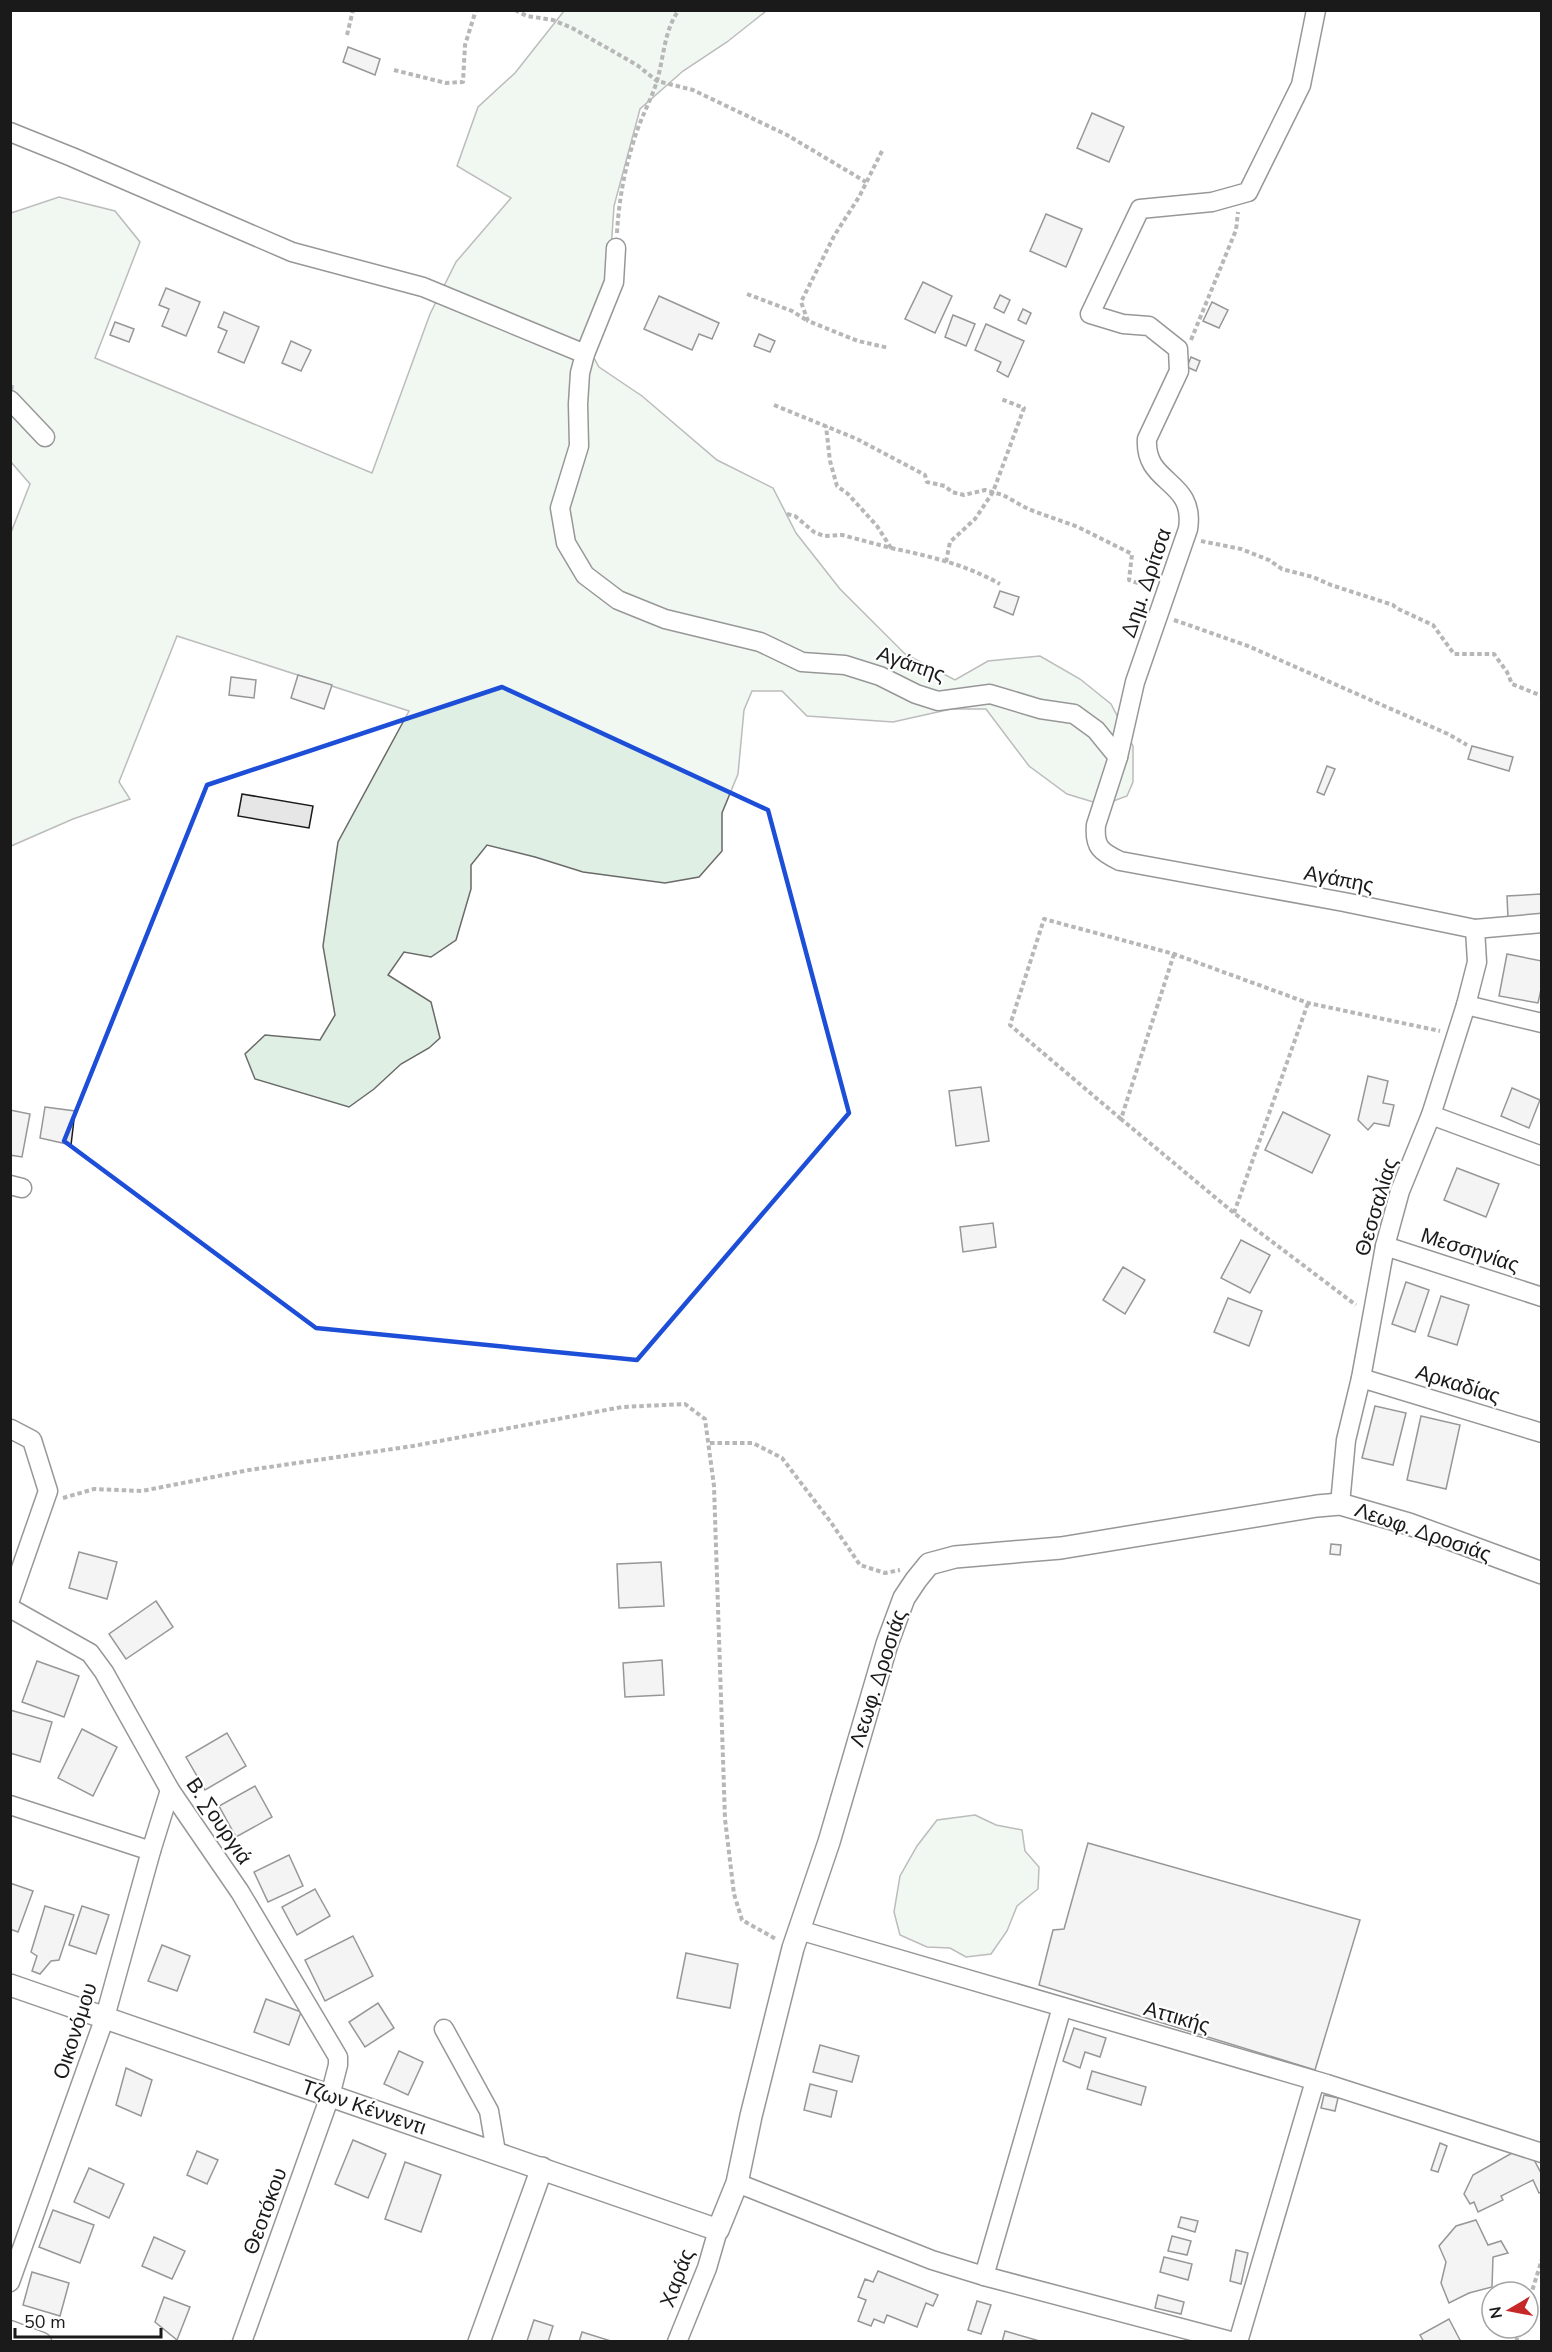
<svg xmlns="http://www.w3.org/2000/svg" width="1552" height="2352" font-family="'Nunito Sans',sans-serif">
	<rect width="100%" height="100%" fill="#fff"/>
	<g fill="#e0efe3" stroke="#6a6a6a" stroke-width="1.5">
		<polygon points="564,11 766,11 727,42 683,71 640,109 614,206 609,279 584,340 599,367 642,396 717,460 773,488 796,533 840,589 905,654 955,680 988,661 1040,656 1080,679 1111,704 1133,746 1133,782 1127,796 1103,805 1067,794 1029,766 986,709 951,709 893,722 807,716 782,691 752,691 744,710 738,774 722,813 722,851 699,877 665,883 583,872 535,857 487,845 471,865 471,889 456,940 431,957 404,952 388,975 431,1002 440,1038 429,1048 401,1064 374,1089 349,1107 255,1079 245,1054 265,1035 320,1040 335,1015 323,946 338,842 409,711 177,636 119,782 130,799 73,819 11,846 10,535 30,484 11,462 10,406 13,386 10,385 11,213 59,197 115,211 140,242 95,358 372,473 430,314 456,262 511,198 457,166 478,107 515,73"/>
		<polygon points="975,1815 996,1825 1022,1830 1025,1851 1039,1867 1038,1889 1017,1906 1007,1931 991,1954 966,1957 950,1948 927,1947 900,1935 894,1912 900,1876 917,1846 937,1820"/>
	</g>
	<g fill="#e6e6e6" stroke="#1a1a1a" stroke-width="1.5">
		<polygon points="348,47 380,59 375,75 343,62"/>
		<polygon points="1092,113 1124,127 1109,162 1077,148"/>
		<polygon points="1046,214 1082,229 1066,267 1030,251"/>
		<polygon points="923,282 952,296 935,333 905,319"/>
		<polygon points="166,288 200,302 186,336 162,326 169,309 159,305"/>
		<polygon points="1000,295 1010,300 1004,313 994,308"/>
		<polygon points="659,296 719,323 712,339 699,334 692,350 644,329"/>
		<polygon points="1212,302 1228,310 1219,328 1203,321"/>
		<polygon points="1023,309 1031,313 1026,324 1018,320"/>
		<polygon points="224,312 259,327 244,363 218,352 227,331 218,327"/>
		<polygon points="953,315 975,324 966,346 945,337"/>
		<polygon points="115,322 134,329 129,342 110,335"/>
		<polygon points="986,324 1024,341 1008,377 997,371 1001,362 975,350"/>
		<polygon points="759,334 775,341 770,352 754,346"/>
		<polygon points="291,341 311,350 301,371 282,363"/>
		<polygon points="1191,357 1200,361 1196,371 1187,367"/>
		<polygon points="1000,591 1019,597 1013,615 994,607"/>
		<polygon points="298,675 332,685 324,709 291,698"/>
		<polygon points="231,677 256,680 254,698 229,695"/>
		<polygon points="1472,746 1513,757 1509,771 1468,759"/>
		<polygon points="1327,766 1335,769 1324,795 1317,792"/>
		<polygon points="242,794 313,806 309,828 238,816"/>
		<polygon points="1541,894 1542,915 1508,918 1507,896"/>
		<polygon points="1507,954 1542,961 1542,985 1538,1003 1499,996"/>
		<polygon points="1368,1076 1388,1081 1383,1103 1394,1105 1389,1126 1374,1123 1368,1130 1358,1120"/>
		<polygon points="981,1087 989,1141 956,1146 949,1091"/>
		<polygon points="1512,1088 1540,1100 1529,1128 1501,1116"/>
		<polygon points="45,1107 75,1111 71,1145 40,1138"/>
		<polygon points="10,1110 30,1114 22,1157 10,1155"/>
		<polygon points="1283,1112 1330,1135 1312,1173 1265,1150"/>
		<polygon points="1457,1168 1499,1184 1486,1217 1444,1200"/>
		<polygon points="993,1223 996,1247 963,1252 960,1227"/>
		<polygon points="1241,1240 1270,1255 1250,1293 1221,1278"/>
		<polygon points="1123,1267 1145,1280 1125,1314 1103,1300"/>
		<polygon points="1406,1282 1429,1290 1415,1332 1392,1324"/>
		<polygon points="1441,1296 1469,1305 1457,1345 1428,1336"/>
		<polygon points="1228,1298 1262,1311 1249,1346 1214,1332"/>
		<polygon points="1375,1406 1406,1413 1393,1465 1362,1458"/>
		<polygon points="1421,1416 1460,1425 1446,1489 1407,1480"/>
		<polygon points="1331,1544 1341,1545 1340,1555 1330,1554"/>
		<polygon points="79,1552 117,1562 107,1599 69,1588"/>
		<polygon points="661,1562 664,1606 619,1608 617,1564"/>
		<polygon points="156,1601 173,1627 126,1659 109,1634"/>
		<polygon points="662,1660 664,1695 625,1697 623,1663"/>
		<polygon points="37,1661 79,1676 64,1717 22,1702"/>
		<polygon points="10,1710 52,1722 40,1762 10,1753"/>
		<polygon points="82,1729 117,1747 93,1796 58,1778"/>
		<polygon points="227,1733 246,1766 205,1790 186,1757"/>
		<polygon points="255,1786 272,1817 236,1837 219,1806"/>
		<polygon points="1088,1843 1360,1920 1315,2070 1039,1985 1053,1930 1064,1929"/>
		<polygon points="289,1855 303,1886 268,1902 254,1872"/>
		<polygon points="10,1883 33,1891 18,1932 10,1929"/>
		<polygon points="315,1889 330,1916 297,1935 282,1907"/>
		<polygon points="45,1906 74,1915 59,1960 51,1961 40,1974 32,1971 37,1956 31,1952"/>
		<polygon points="82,1906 109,1915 96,1954 69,1945"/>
		<polygon points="353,1936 373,1976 325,2001 305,1960"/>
		<polygon points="162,1945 190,1956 177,1991 148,1981"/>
		<polygon points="686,1953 738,1964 730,2008 677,1998"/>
		<polygon points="266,1999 301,2012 289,2045 254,2032"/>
		<polygon points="378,2003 394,2028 365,2047 349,2022"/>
		<polygon points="1074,2028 1106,2038 1100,2057 1085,2052 1080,2068 1063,2061"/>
		<polygon points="820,2045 859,2056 852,2082 813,2072"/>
		<polygon points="399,2051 423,2062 408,2095 384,2084"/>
		<polygon points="126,2068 152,2080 141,2116 116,2105"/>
		<polygon points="1092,2071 1146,2087 1141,2105 1087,2089"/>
		<polygon points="810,2084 837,2091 831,2117 804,2110"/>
		<polygon points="1324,2095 1338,2098 1335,2111 1321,2108"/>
		<polygon points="353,2140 386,2154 368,2198 335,2184"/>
		<polygon points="1440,2143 1447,2146 1438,2172 1431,2170"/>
		<polygon points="197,2151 218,2160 207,2184 187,2175"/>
		<polygon points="1512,2153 1531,2154 1542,2175 1542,2192 1539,2193 1533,2180 1501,2196 1503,2200 1478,2212 1474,2202 1470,2204 1464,2194 1473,2175"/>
		<polygon points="405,2162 441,2175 421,2232 385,2219"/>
		<polygon points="89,2168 124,2184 109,2218 74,2202"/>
		<polygon points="53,2210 94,2225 80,2263 39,2247"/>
		<polygon points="1181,2217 1198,2221 1195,2232 1178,2227"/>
		<polygon points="1476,2220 1488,2245 1501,2241 1508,2253 1493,2257 1492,2287 1469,2293 1449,2303 1441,2283 1446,2262 1439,2246 1456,2226"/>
		<polygon points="1172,2236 1191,2241 1187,2255 1168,2251"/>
		<polygon points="154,2237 185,2251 172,2279 142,2266"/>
		<polygon points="1236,2250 1248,2253 1241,2284 1230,2281"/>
		<polygon points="1164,2257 1192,2264 1188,2280 1160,2272"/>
		<polygon points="878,2271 938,2295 933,2306 926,2303 917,2327 887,2315 884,2323 874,2319 871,2326 858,2321 866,2300 858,2297 865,2279 873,2282"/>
		<polygon points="32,2272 69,2283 60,2316 23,2305"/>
		<polygon points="1158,2295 1184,2302 1181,2314 1155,2308"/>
		<polygon points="164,2297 190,2307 177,2340 155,2322"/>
		<polygon points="977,2301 991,2305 981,2334 968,2330"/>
		<polygon points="1449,2319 1461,2342 1424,2342 1420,2335"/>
		<polygon points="534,2320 553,2326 548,2342 527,2341"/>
		<polygon points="1005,2331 1043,2342 1002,2342"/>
		<polygon points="582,2332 611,2341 611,2342 579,2342"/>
	</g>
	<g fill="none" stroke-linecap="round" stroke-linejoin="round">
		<defs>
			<g id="minor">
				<polyline points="10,132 72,157 292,252 423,287 585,354"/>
				<path d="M616 248 614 282 585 354 580 373 578 404 579 446 560 508 566 543 585 575 618 600 665 619 760 642 802 662 845 665 880 676 916 694 938 701 990 694 1040 709 1074 714 1096 730 1118 757 1096 825C1094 847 1101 852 1120 861L1344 902 1475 929 1542 923"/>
				<polyline points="10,400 45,437"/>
				<path d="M1118 757 1135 682 1188 529C1196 479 1144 485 1147 439L1179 371 1178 349 1149 326 1123 324 1090 314 1140 209 1212 202 1248 192 1301 85 1316 10"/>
				<polyline points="1466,1005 1542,1023"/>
				<polyline points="1431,1115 1542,1156"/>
				<polyline points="10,1185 22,1188"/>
				<polyline points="1385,1246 1542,1297"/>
				<polyline points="1361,1378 1542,1433"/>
				<polyline points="1340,1504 1346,1440 1361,1378 1385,1246 1400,1191 1431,1115 1466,1005 1477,962 1475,929"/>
				<polyline points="10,1600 48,1491 32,1440 11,1429"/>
				<polyline points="10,1608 90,1653 104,1672 170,1790 240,1892 338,2057 338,2065 330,2096 242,2342"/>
				<polyline points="10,1805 151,1851"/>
				<polyline points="799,1930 1327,2084 1542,2153"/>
				<polyline points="444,2029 489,2111 496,2152"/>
				<polyline points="737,2183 932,2260 984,2276 1234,2342"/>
				<polyline points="984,2276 1062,2007"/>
				<polyline points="10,2282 105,2017 151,1851 170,1790"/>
				<polyline points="10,2330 42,2342"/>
				<polyline points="677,2342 707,2268 718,2230"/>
				<polyline points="1238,2342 1315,2081"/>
			</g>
			<g id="tertiary">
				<polyline points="10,1985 718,2230 737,2183 751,2116 793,1948 829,1842 887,1644 904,1598 916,1580 929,1564 955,1557 1061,1548 1317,1506 1340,1504 1409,1524 1542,1573"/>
				<polyline points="479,2342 542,2168"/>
			</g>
		</defs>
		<use href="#minor" stroke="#1a1a1a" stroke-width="21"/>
		<use href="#tertiary" stroke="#1a1a1a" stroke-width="24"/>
		<g stroke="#5f5f5f" stroke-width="4" stroke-dasharray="4.5 3" stroke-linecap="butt">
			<polyline points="515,10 527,16 553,20 572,28 637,65 657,81 693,90 787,135 866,182"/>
			<polyline points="347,35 353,10"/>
			<polyline points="394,70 446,83 463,82 465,45 476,10"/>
			<polyline points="882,151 859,197 834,236 801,302 808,321 858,341 889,348"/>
			<path d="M617 233C619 197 626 162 638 128 644 112 652 97 657 81 664 57 664 30 679 10"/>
			<polyline points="747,294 792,311 808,321"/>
			<polyline points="1191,340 1236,230 1238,212"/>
			<polyline points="774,405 857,439 925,475 927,482 945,486 952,492 964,495 985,490 1003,495 1028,509 1078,527 1132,554 1129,580 1149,587"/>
			<polyline points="787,514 795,516 814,532 824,536 842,535 891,548 877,526 848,494 837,486 830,461 826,426"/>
			<polyline points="1201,541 1241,549 1269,560 1282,569 1313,577 1331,585 1393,605 1396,608 1433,625 1454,654 1494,654 1507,672 1512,684 1542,696"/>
			<path d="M891 548C929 556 967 565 1000 584"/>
			<polyline points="946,562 950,542 975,519 993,492 1024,408 1001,399"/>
			<polyline points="1174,620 1248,646 1448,734 1467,745"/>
			<polyline points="1174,954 1121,1119 1234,1213 1356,1305"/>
			<polyline points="1121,1119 1010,1025 1044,919 1174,954 1308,1003 1440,1031"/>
			<polyline points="1234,1213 1308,1003"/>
			<polyline points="710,1443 753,1443 782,1458 830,1521 860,1565 885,1573 900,1570"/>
			<polyline points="63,1498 94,1489 142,1491 249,1470 413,1446 622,1407 685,1404 705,1419 714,1486 725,1819 734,1894 742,1920 776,1939"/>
			<polyline points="1528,2304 1542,2259"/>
			<polyline points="1516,2342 1521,2328"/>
		</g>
		<use href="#minor" stroke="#fff" stroke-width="18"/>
		<use href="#tertiary" stroke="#fff" stroke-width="21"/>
	</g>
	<path d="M0 0H1552V2352H0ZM502 687 768 810 849 1113 637 1360 316 1328 64 1141 207 785Z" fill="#fff" fill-opacity=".55" fill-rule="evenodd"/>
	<path fill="none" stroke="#1d4ed8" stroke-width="4.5" stroke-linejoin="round" d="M502 687 768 810 849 1113 637 1360 316 1328 64 1141 207 785Z"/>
	<g text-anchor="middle" stroke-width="4.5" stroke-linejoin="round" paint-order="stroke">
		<g font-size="21" fill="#1a1a1a" stroke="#fff">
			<text transform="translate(1146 583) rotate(-71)" y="7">Δημ. Δρίτσα</text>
			<text transform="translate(911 664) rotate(19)" y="7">Αγάπης</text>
			<text transform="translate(1339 879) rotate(11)" y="7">Αγάπης</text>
			<text transform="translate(1376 1207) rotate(-73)" y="7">Θεσσαλίας</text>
			<text transform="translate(1470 1250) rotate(18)" y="7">Μεσσηνίας</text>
			<text transform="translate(1458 1384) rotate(17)" y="7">Αρκαδίας</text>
			<text transform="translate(1423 1532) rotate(19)" y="7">Λεωφ. Δροσιάς</text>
			<text transform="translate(878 1678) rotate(-72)" y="7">Λεωφ. Δροσιάς</text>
			<text transform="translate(219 1821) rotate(56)" y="7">Β. Σουργιά</text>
			<text transform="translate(1177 2017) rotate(16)" y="7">Αττικής</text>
			<text transform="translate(75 2031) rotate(-72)" y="7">Οικονόμου</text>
			<text transform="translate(364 2107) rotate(19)" y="7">Τζων Κέννεντι</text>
			<text transform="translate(265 2211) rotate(-70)" y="7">Θεοτόκου</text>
			<text transform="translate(677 2278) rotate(-69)" y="7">Χαράς</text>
		</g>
	</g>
	<rect width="1552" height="2352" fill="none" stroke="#1a1a1a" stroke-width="24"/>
	<g transform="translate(1510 2310) rotate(260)"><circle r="28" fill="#ffffff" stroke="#a3a3a3" stroke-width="1.5"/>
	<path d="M0-4.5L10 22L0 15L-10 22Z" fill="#c62828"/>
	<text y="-9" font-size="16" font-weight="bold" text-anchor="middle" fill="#1a1a1a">N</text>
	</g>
	<path d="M15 2328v9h146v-9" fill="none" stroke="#1a1a1a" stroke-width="3"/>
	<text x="24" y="2328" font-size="18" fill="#1a1a1a" stroke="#ffffff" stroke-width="4.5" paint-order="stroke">50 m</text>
</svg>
